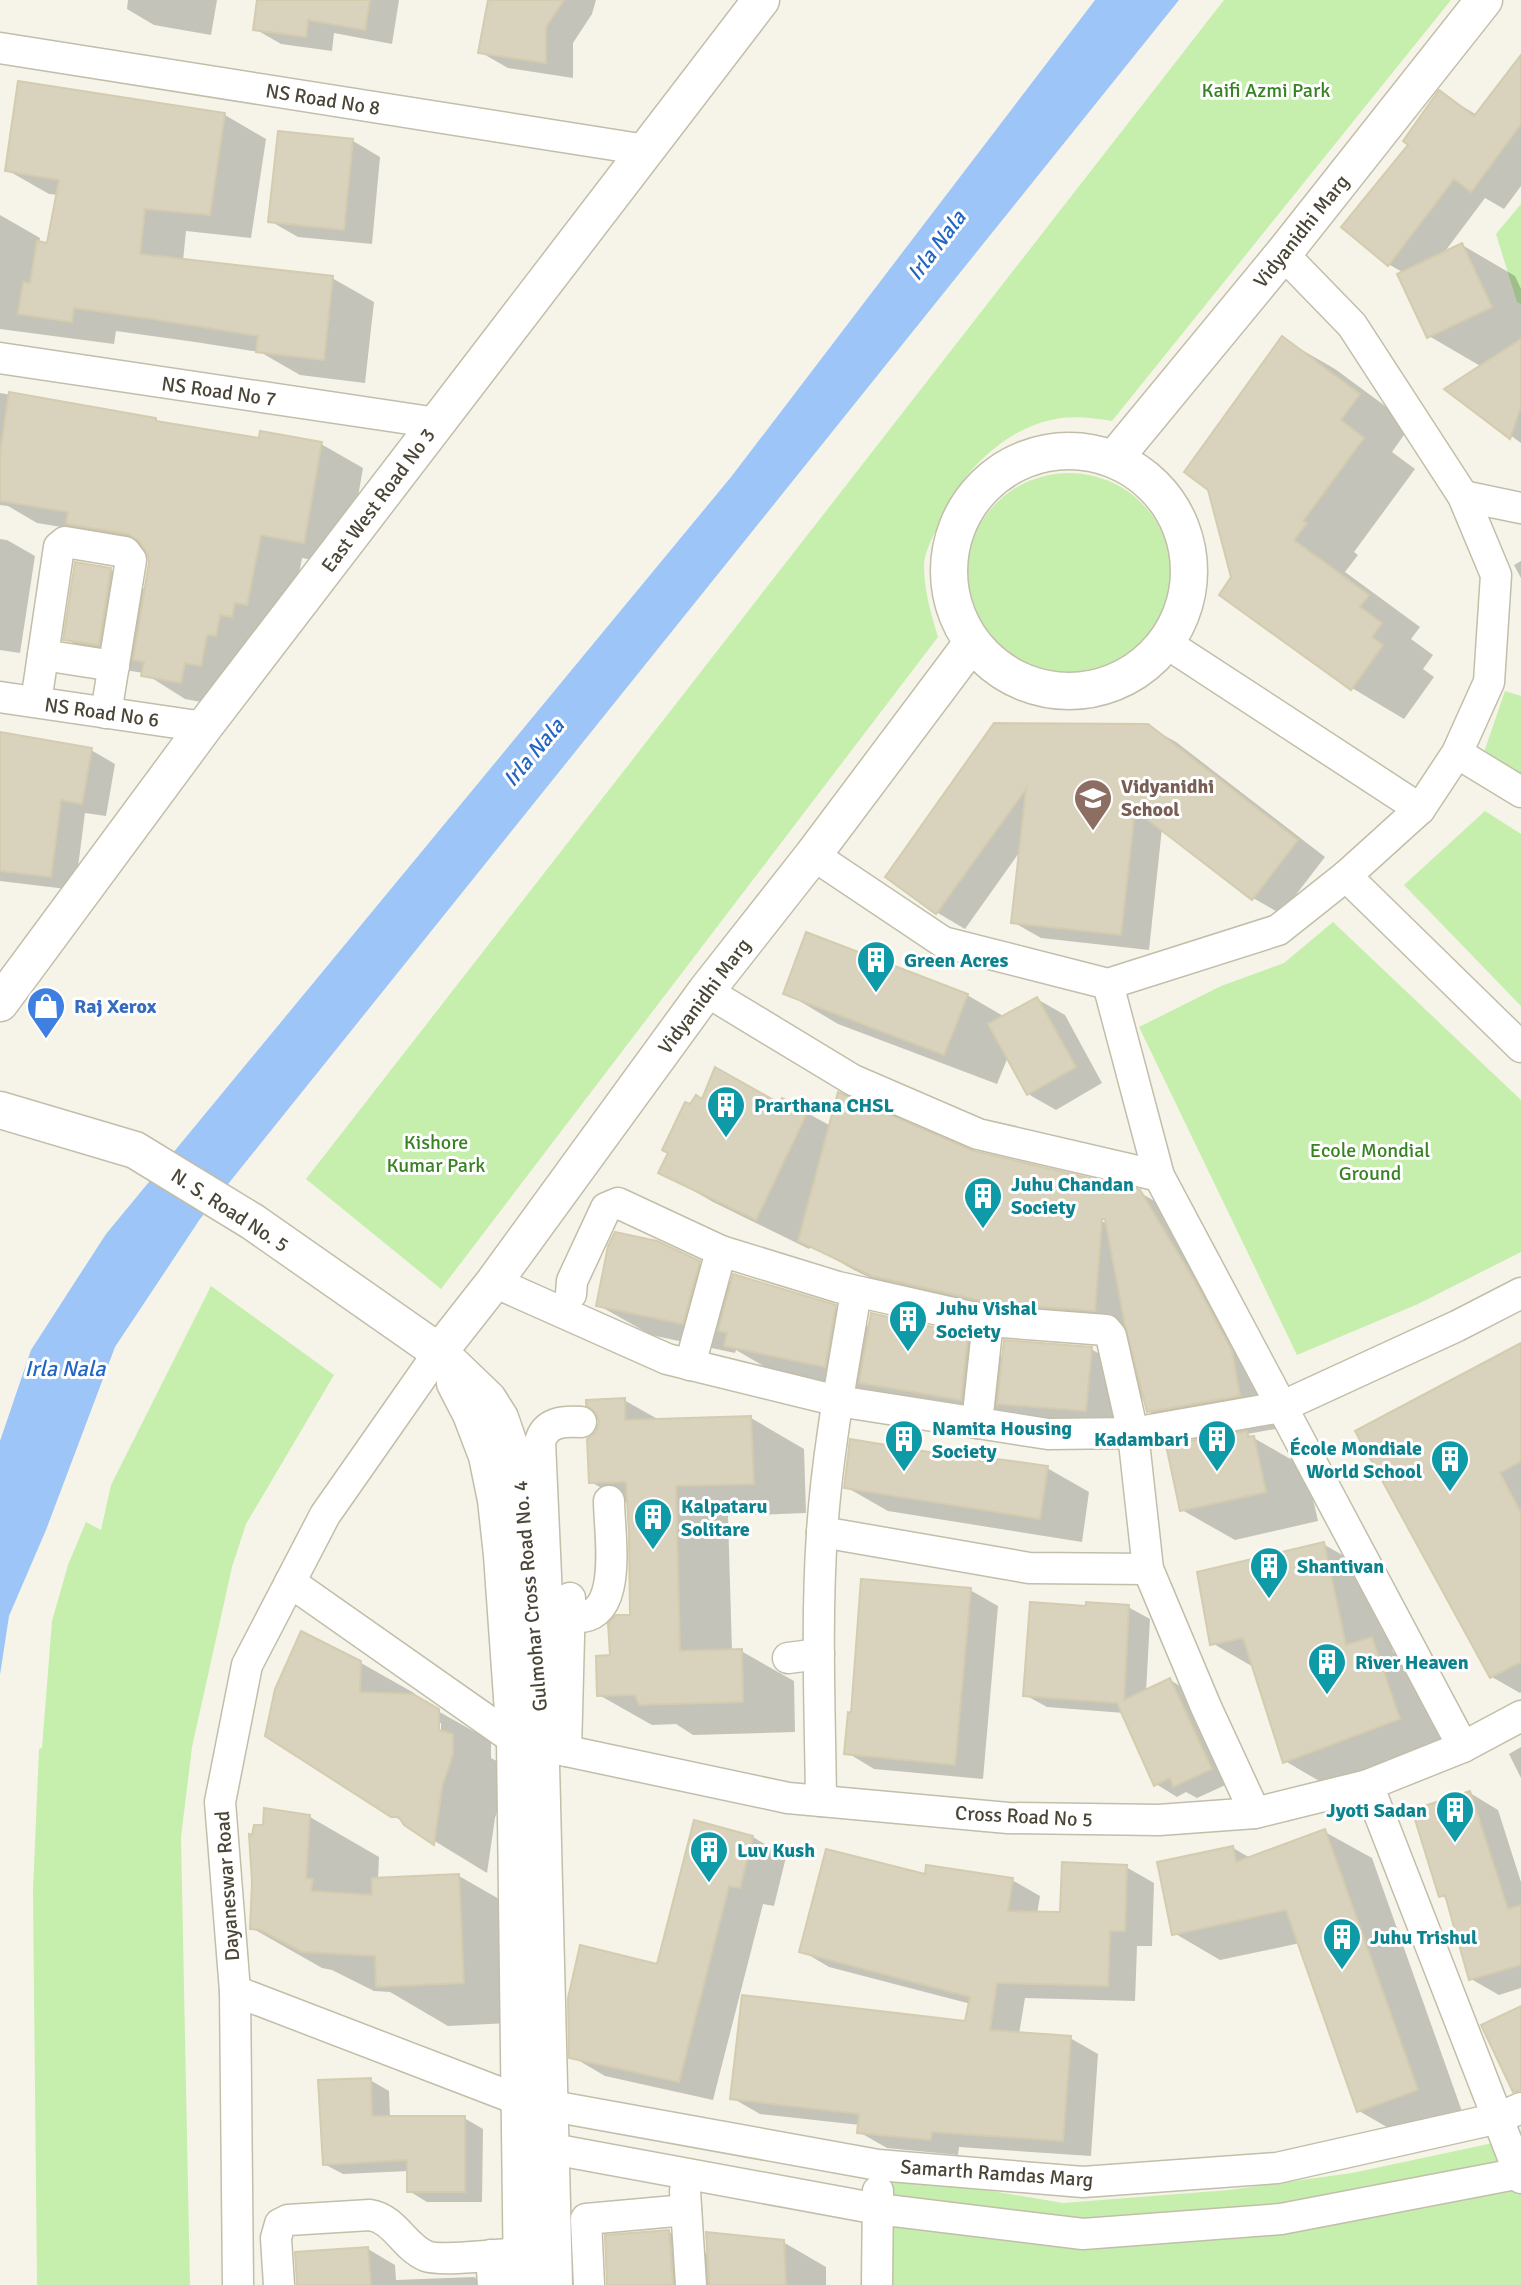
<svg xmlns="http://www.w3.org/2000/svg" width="1521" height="2285" font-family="Signika,sans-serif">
	<rect width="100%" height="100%" fill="#f6f4e8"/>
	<g fill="#c6eead">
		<path d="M1224 0H1451L1112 421C1093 418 1071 415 1051 420 1000 431 956 478 938 525 933 537 924 553 924 565 924 590 931 614 938 637L441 1289 306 1179Z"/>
		<polygon points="1521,204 1521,304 1517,302 1496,234"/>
		<circle cx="1069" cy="576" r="103"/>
		<polygon points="1505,691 1521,696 1521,778 1483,755"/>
		<polygon points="1485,811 1521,834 1521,1006 1404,885"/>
		<polygon points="1333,922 1521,1100 1521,1252 1418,1304 1297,1355 1139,1027 1221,986 1284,963"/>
		<polygon points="211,1286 334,1375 246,1524 232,1567 192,1747 181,1837 190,2285 37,2285 33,1891 39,1749 42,1748 52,1621 68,1565 86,1522 101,1530 111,1485"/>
		<polygon points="1507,2140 1521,2179 1521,2285 879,2285 885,2173 1063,2203 1229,2190 1352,2173"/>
	</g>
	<polygon fill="#9ec5f8" points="1095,0 1179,0 200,1219 115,1347 46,1530 9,1616 0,1675 0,1441 31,1350 106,1234 731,477"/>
	<g fill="#0003" fill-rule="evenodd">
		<polygon points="128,0 217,0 211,35 154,25 127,9"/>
		<polygon points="259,0 399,0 392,44 334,33 332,51 281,44 255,29"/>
		<polygon points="490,0 596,0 592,14 573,43 573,78 508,68 480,52"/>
		<polygon points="1521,58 1521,186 1504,209 1485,198 1443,254 1462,245 1515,276 1521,289 1521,443 1447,389 1482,367 1429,336 1404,273 1390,265 1344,226 1411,144 1440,93 1477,115"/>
		<polygon points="225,115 266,139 251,238 186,231 183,261 332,278 374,302 365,383 300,375 260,352 195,342 116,331 114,344 0,329 0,215 40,238 39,244 49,245 58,195 49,194 7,170"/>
		<polygon points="353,141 380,157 372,244 298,237 270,221"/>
		<polygon points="1283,339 1335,369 1411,425 1392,452 1415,469 1354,552 1358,555 1345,572 1420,627 1411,639 1433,655 1423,669 1434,677 1404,719 1352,688 1234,577"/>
		<polygon points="0,393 156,420 164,425 261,440 321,444 363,468 346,566 302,558 289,628 223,706 185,699 144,673 118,669 66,639 77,564 111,570 146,590 150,554 110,547 80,530 37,523 8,506 0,505"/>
		<polygon points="0,539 7,540 35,556 20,653 0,650"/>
		<polygon points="1521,561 1521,578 1514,565"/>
		<polygon points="995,725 1147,726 1176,742 1325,857 1281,914 1253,898 1162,828 1149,950 1041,938 1013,922 1021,850 965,929 938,913 887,877"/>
		<polygon points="0,734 91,750 115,764 106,816 85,813 75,890 0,881"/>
		<polygon points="786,993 967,995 1005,1017 1037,999 1065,1015 1102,1083 1056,1110 1028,1094 1008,1057 997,1084 838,1024"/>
		<path d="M783 1100 831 1126 973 1153 1139 1192 1192 1223 1292 1426 1247 1434 1306 1468 1318 1521 1235 1540 1182 1510 1201 1441 1148 1411 1143 1391 1139 1440 1052 1433 1016 1412 1014 1428 779 1375 736 1350 735 1353 651 1335 598 1305 699 1263 733 1283 835 1307 870 1327 968 1337 1004 1358 1091 1349 1140 1377 1131 1339 1045 1332 927 1306 854 1270 811 1246 809 1249 713 1202 661 1172 691 1107 702 1101 780 1105ZM1093 1216 1107 1219V1224Z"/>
		<polygon points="1521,1346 1521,1692 1520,1693 1492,1677 1358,1432"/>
		<polygon points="624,1400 661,1421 751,1418 804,1449 806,1513 728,1516 732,1651 741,1651 794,1681 795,1732 693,1735 676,1724 652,1725 599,1695 612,1657 632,1617 629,1504 591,1482 597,1433"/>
		<polygon points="1047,1468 1089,1492 1082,1542 888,1511 846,1487"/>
		<polygon points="1323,1544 1376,1574 1393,1652 1424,1670 1451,1749 1338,1792 1285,1761 1255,1668 1212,1643"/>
		<polygon points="970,1590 998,1606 983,1779 874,1769 846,1752"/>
		<polygon points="1128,1607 1150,1619 1146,1692 1170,1680 1192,1693 1232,1782 1197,1798 1186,1792 1177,1797 1156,1784 1124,1713 1047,1707 1025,1695"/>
		<path d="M302 1634 361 1663 414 1693 413 1697 491 1741V1758L506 1766 505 1785 495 1818 487 1873 392 1815ZM437 1723H441V1740Z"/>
		<polygon points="1521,1747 1521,1778 1509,1754"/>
		<polygon points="1470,1793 1498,1810 1521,1882 1521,1988 1499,1995 1471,1979 1448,1900 1441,1895"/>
		<polygon points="310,1817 379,1857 378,1879 459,1876 529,1916 533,2022 448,2026 390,1992 374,1991 332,1970 322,1968 252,1928"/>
		<polygon points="696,1823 753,1837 786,1857 774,1906 763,1904 713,2100 605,2076 571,2056 659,1966"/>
		<polygon points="1325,1832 1372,1858 1464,2117 1406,2138 1359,2111 1300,1943 1220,1960 1174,1933 1233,1848 1252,1859"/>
		<polygon points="1126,1867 1154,1883 1152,1946 1137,1946 1135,2001 1025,1998 1019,2034 1070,2038 1098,2054 1091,2156 959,2147 958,2155 887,2148 859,2132 860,2125 760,2114 732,2098 967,2023 971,2004 829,1967 802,1951 926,1877 1012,1880 1040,1896 1037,1914 1062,1914"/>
		<polygon points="370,2080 389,2091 390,2118 464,2118 483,2129 482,2202 427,2202 409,2191 409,2171 343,2174 324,2164"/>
		<polygon points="669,2232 709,2255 783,2242 826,2267 826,2285 609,2285"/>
		<polygon points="368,2249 395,2265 396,2280 474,2277 488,2285 299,2285"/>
	</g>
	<g fill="#d9d2bc" stroke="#d4ccae" stroke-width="2">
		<polygon points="257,0 370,0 365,30 308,20 306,37 253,30"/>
		<polygon points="488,0 564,0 546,27 546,63 478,53"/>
		<polygon points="1521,55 1521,124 1471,192 1454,179 1388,266 1341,227 1408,145 1403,141 1439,90 1474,116"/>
		<polygon points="18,81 225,113 210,215 145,209 140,254 333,276 324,360 256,352 258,336 152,319 74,308 72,322 18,314 23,282 30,283 37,241 47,243 59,180 5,171"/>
		<polygon points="278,131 353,139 344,230 268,222"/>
		<polygon points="1462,243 1492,307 1427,338 1397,274"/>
		<polygon points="1282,336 1360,394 1341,420 1364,438 1303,521 1307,523 1294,540 1369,595 1360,607 1382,623 1372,637 1383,645 1351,690 1219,595 1231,577 1208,490 1184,472"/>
		<polygon points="1521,339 1521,406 1510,439 1444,389"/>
		<polygon points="9,392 156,418 156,421 259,438 260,431 322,442 304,543 261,535 247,605 235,603 232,617 220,615 216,636 207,635 201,666 185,663 181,683 141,676 144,662 133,660 149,562 148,555 139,541 128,534 66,524 68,512 0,501 0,454"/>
		<polygon points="75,562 111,568 99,645 63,640"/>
		<polygon points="994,723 1148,724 1298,840 1252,900 1135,810 1121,935 1011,923 1026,789 936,914 885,877"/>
		<polygon points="0,732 92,748 82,804 61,800 51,877 0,871"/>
		<polygon points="806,932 968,994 944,1055 783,994"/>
		<polygon points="1037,997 1076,1067 1027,1095 988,1024"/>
		<polygon points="715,1067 779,1103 782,1098 808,1111 756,1220 658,1173 668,1153 662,1150 685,1102 690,1104 696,1095 702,1099"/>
		<polygon points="838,1092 974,1151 1140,1190 1195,1282 1232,1351 1240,1396 1147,1412 1125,1325 1105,1219 1102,1219 1095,1311 991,1303 872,1276 798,1241"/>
		<polygon points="615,1232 657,1241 700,1261 683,1324 596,1306 608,1246"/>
		<polygon points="733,1274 836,1305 825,1367 724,1346 727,1333 718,1331"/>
		<polygon points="871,1313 968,1335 961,1400 859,1383"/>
		<polygon points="1004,1340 1092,1347 1086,1411 997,1404"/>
		<polygon points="1521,1343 1521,1461 1500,1473 1521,1513 1521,1662 1490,1678 1355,1431"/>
		<polygon points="625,1398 625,1420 751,1416 754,1484 676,1486 680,1651 742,1649 743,1702 639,1705 635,1695 597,1696 596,1656 610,1655 608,1623 616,1615 630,1615 629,1534 626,1482 589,1483 587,1439 596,1432 599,1422 596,1413 586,1405 586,1400"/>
		<polygon points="1247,1431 1248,1437 1254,1436 1266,1492 1180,1511 1166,1445"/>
		<polygon points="850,1439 996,1463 997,1459 1048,1466 1040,1519 844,1488"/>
		<polygon points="1324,1542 1346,1645 1372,1637 1400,1719 1283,1763 1243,1638 1210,1645 1197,1572"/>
		<polygon points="861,1579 971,1588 955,1765 844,1754 848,1712 851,1713"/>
		<polygon points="1030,1602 1086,1606 1086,1602 1129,1605 1124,1700 1170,1678 1212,1769 1173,1787 1170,1778 1154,1786 1117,1703 1023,1696"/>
		<polygon points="301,1631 361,1661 360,1692 413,1694 439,1709 439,1730 453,1734 453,1754 442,1787 434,1845 404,1825 399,1817 391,1817 265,1736 275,1689"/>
		<polygon points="1470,1791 1508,1909 1521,1905 1521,1965 1469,1980 1445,1895 1439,1897 1412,1810"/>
		<polygon points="264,1808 310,1815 306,1878 313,1879 311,1891 372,1895 372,1878 459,1874 464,1983 376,1987 375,1956 302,1952 260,1930 250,1929 252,1882 249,1834 252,1835 254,1825 263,1825"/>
		<polygon points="694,1820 753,1836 740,1888 729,1886 679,2082 569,2058 568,1998 580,1945 657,1964"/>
		<polygon points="1325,1829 1418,2090 1357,2112 1286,1910 1172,1935 1157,1862 1233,1846 1236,1862"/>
		<polygon points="826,1849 925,1874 926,1865 1013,1878 1008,1911 1060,1912 1062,1862 1127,1865 1125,1931 1110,1931 1108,1986 997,1983 990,2030 1071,2036 1063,2141 932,2132 931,2140 857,2133 859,2114 730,2099 742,1995 965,2021 970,1997 799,1952"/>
		<polygon points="1521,2006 1521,2090 1513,2092 1481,2025"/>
		<polygon points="371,2078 372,2116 465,2116 465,2192 407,2192 407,2160 323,2165 318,2080"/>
		<polygon points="669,2230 673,2285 607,2285 605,2235"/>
		<polygon points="706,2232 784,2240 786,2285 709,2285"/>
		<polygon points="368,2247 371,2285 297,2285 295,2252"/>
	</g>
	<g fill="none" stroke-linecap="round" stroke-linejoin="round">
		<defs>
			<g id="minor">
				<polyline points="0,48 646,150"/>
				<polyline points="0,358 437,423"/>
				<polyline points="1463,496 1521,508"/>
				<polyline points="1166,643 1420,809"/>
				<polyline points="43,655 114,666"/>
				<polyline points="0,697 204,727"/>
				<polyline points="36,702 59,547 65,542 125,552 131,560 106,713"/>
				<polyline points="1457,753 1521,792"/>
				<polyline points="813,855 943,942 1108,984 1278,930 1346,876 1420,809 1457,753 1489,682 1496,575 1463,496 1352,325 1283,254"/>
				<polyline points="1346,876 1521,1047"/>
				<polyline points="1108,984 1159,1176 1463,1747"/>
				<polyline points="706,991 853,1080 978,1134 1159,1176"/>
				<polyline points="494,1282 667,1359 838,1401 1048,1434 1133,1433 1281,1407 1457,1326 1521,1293"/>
				<polyline points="571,1294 572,1281 606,1208 618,1203 721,1251 838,1287 988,1321 1106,1330 1111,1336 1133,1433 1148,1569 1206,1707 1255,1813"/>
				<polyline points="690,1365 721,1251"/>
				<path d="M581 1422C563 1421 545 1422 540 1442L547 1598C551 1609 558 1614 570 1616 626 1627 609 1534 609 1501"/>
				<polyline points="977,1423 988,1321"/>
				<polyline points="822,1532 1029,1568 1148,1569"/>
				<polyline points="290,1582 515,1740 788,1798 1008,1818 1159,1820 1255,1813 1368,1785 1463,1747 1521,1716"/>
				<polyline points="788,1658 819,1654"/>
				<polyline points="566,1751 570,1598"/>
				<polyline points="1368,1785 1521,2178"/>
				<path d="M821 1801C820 1712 816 1622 822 1533 827 1452 843 1371 856 1292"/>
				<polyline points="235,1991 519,2100 878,2165 1083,2182 1277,2168 1499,2118 1521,2108"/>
				<polyline points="531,2145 878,2209 1083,2234 1281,2219 1521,2173"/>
				<polyline points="685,2191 691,2285"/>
				<polyline points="491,2255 493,2285"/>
				<polyline points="238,2285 235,1991 220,1802 247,1665 325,1515 439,1352"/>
				<path d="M279 2285 276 2238 280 2224 288 2220 370 2215C395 2219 404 2247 426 2256 442 2262 501 2254 521 2253"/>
				<polyline points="589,2285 586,2219 686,2210"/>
				<polyline points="877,2285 878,2191"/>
			</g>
			<g id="tertiary">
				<circle cx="1069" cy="571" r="120"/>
				<polyline points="1114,459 1283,254 1484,0"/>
				<polyline points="0,1003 204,727 761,0"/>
				<polyline points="0,1110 135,1150 253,1222 439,1352 488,1399 500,1418 519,1473 525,1508 538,1644 554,2285"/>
				<polyline points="439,1352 494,1282 706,991 813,855 972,643"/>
				<polyline points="455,1383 471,1414 487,1456 496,1500 502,1555 515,1740 522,2285"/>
			</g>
		</defs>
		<use href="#minor" stroke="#c2bea9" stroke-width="33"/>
		<use href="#tertiary" stroke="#c2bea9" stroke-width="39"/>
		<use href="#minor" stroke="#fff" stroke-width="30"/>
		<use href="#tertiary" stroke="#fff" stroke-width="36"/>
	</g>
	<defs>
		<symbol id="school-pin" viewBox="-11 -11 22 30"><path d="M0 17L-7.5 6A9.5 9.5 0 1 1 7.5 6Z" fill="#8d6e63" stroke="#fff"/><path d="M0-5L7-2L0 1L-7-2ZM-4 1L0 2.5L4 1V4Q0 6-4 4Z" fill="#fff"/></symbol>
		<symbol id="building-pin" viewBox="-11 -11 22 30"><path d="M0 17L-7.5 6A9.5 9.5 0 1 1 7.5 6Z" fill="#0f9aa8" stroke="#fff"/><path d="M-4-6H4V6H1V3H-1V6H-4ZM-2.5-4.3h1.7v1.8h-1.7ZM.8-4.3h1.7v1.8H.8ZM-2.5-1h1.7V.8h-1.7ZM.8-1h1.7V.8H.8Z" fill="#fff"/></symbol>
		<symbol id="shop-pin" viewBox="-11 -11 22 30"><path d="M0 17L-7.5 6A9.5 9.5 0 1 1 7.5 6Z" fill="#3f7fe0" stroke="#fff"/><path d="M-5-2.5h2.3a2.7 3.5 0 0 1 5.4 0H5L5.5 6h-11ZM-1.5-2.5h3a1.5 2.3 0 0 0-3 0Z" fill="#fff"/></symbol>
	</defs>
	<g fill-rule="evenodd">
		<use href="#school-pin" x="1071" y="776" width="44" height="60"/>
		<use href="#building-pin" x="854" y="938" width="44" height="60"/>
		<use href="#shop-pin" x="24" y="984" width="44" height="60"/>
		<use href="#building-pin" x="704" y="1083" width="44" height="60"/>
		<use href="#building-pin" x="961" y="1174" width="44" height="60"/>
		<use href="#building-pin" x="886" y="1297" width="44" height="60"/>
		<use href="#building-pin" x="882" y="1417" width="44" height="60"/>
		<use href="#building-pin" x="1195" y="1417" width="44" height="60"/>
		<use href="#building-pin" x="1428" y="1437" width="44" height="60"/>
		<use href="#building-pin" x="631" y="1495" width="44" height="60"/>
		<use href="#building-pin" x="1247" y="1544" width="44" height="60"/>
		<use href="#building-pin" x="1305" y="1640" width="44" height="60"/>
		<use href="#building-pin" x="1433" y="1788" width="44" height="60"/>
		<use href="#building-pin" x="687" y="1828" width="44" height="60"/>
		<use href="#building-pin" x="1320" y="1915" width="44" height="60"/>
	</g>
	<g text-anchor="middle" stroke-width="6" stroke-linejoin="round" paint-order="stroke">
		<g font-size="20" fill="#378322" stroke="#fff">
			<text x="1266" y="97">Kaifi Azmi Park</text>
			<text x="436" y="1149">Kishore<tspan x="436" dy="23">Kumar Park</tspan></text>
			<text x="1370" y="1157">Ecole Mondial<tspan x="1370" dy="23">Ground</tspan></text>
		</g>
		<g font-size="20" fill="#4a4536" stroke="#fff">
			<text transform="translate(323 99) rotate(9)" y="7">NS Road No 8</text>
			<text transform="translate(1301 231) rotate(-51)" y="7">Vidyanidhi Marg</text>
			<text transform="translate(219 391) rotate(8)" y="7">NS Road No 7</text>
			<text transform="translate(378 500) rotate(-53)" y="7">East West Road No 3</text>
			<text transform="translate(102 712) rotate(8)" y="7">NS Road No 6</text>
			<text transform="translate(704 996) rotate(-53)" y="7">Vidyanidhi Marg</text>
			<text transform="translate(230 1210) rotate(33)" y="7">N. S. Road No. 5</text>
			<text transform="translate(530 1596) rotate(-95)" y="7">Gulmohar Cross Road No. 4</text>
			<text transform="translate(1024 1816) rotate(3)" y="7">Cross Road No 5</text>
			<text transform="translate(227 1886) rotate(-94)" y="7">Dayaneswar Road</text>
			<text transform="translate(997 2173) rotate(4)" y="7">Samarth Ramdas Marg</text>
		</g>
		<g font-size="20" font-weight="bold" fill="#785e54" stroke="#fff" text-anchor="start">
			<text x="1121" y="793">Vidyanidhi<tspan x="1121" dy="23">School</tspan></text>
		</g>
		<g font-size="20" font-weight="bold" fill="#0d838f" stroke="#fff" text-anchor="start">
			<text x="904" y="967">Green Acres</text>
			<text x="754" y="1112">Prarthana CHSL</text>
			<text x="1011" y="1191">Juhu Chandan<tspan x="1011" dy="23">Society</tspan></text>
			<text x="936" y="1315">Juhu Vishal<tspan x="936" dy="23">Society</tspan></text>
			<text x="932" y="1435">Namita Housing<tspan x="932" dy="23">Society</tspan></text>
			<text x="1189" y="1446" text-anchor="end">Kadambari</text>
			<text x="1422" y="1455" text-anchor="end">École Mondiale<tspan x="1422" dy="23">World School</tspan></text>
			<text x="681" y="1513">Kalpataru<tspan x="681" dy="23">Solitare</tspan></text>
			<text x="1297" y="1573">Shantivan</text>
			<text x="1355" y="1669">River Heaven</text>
			<text x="1427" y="1817" text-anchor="end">Jyoti Sadan</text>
			<text x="737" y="1857">Luv Kush</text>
			<text x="1370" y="1944">Juhu Trishul</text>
		</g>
		<g font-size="20" font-weight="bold" fill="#366cbe" stroke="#fff" text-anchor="start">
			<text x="74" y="1013">Raj Xerox</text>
		</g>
		<g font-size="22" font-style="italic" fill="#2265c3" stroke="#fff">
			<text transform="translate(936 245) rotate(-53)" y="8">Irla Nala</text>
			<text transform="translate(533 752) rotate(-50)" y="8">Irla Nala</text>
			<text x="65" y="1376">Irla Nala</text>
		</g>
	</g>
</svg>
